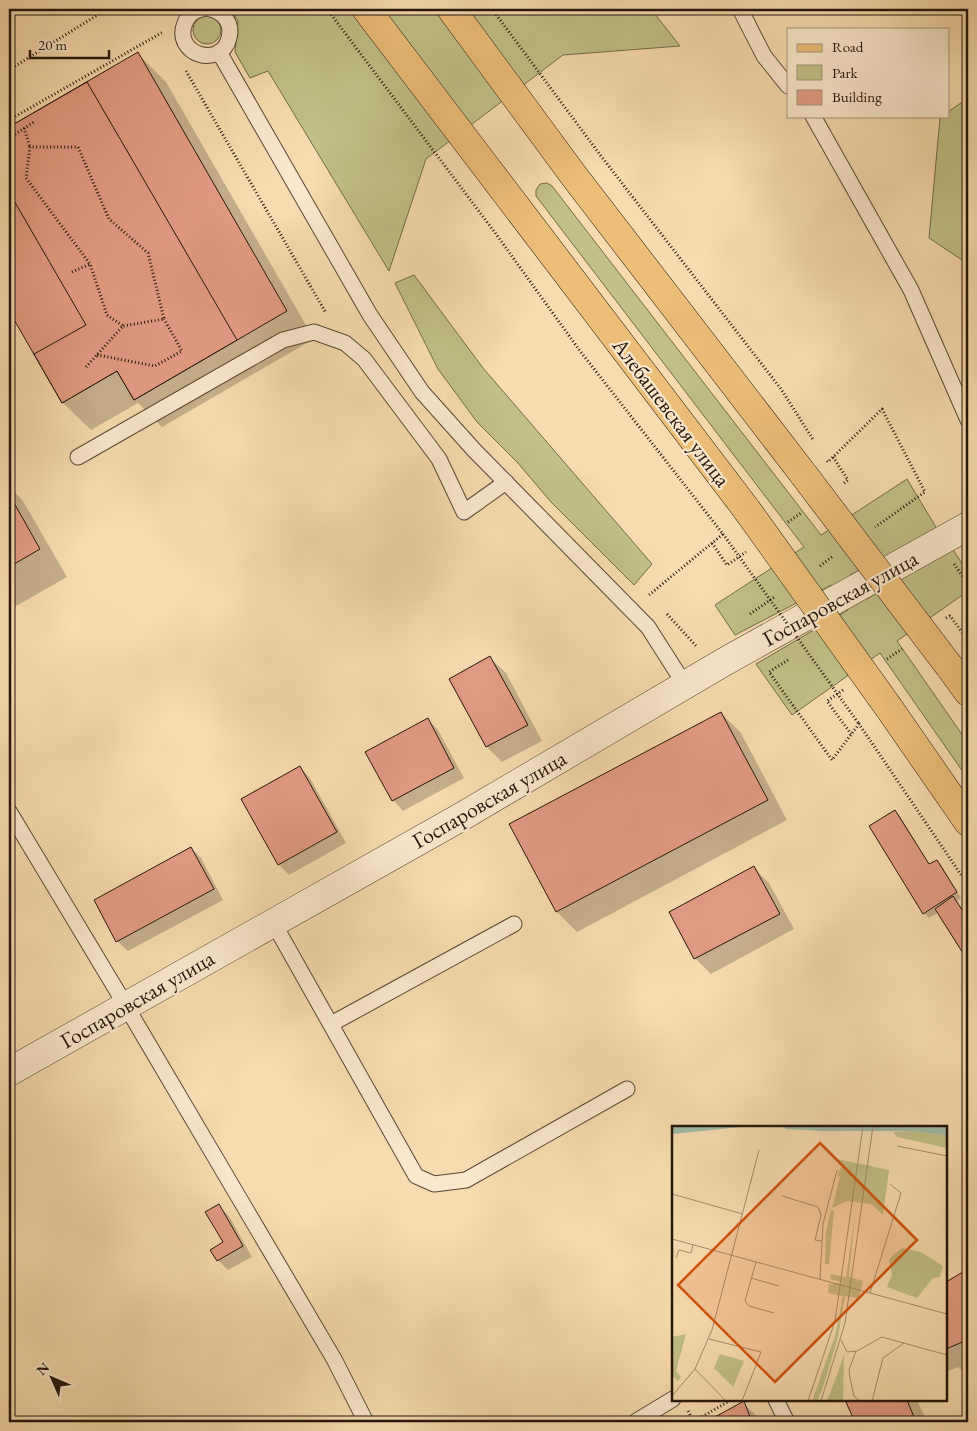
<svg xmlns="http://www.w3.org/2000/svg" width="977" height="1431" font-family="'EB Garamond',serif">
	<rect width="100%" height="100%" fill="#f8dbb0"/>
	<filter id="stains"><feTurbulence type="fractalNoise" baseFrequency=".004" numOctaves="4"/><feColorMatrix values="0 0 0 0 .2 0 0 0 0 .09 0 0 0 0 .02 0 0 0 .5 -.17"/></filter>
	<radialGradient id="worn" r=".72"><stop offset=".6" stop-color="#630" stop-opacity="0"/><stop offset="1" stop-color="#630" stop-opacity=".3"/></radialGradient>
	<g fill="#c2bf88" stroke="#736a4a">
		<polygon points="230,9 651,9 680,46 563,55 426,159 389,271 268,71 250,78 235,52 238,21"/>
		<circle cx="207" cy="30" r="14"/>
		<polygon points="968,98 968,264 929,238 940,118 948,116 948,112"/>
		<polygon points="547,183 552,186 821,535 907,479 937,529 850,575 867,599 952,548 968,573 968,591 897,641 968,743 968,779 880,653 792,715 756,664 848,610 831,585 735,635 715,605 804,547 536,196 536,190 540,184"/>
		<polygon points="414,275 483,368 652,564 634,585 551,502 517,462 477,422 438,369 395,283"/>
	</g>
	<g fill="#0003">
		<polygon points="138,54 166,82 314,339 162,427 138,403 91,430 63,403 9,308 9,129"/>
		<polygon points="9,486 23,501 67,577 9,610"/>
		<polygon points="490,658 506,673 542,741 502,762 487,747"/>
		<polygon points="721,713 741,733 787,820 577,932 557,912"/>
		<polygon points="428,720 438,730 464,778 403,811 393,800"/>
		<polygon points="300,768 310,778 346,843 289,875 279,865"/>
		<polygon points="895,811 900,816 930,865 937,861 942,866 961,898 957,901 968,918 968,958 939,912 929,918 924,913 871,827"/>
		<polygon points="191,848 201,858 223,900 128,951 117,941 95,900"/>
		<polygon points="754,868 769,883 794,929 711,974 695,958 671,912"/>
		<polygon points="219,1206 229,1216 252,1257 228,1270 218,1260 225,1243"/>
		<polygon points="968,1271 968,1368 962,1370 958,1367 946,1372 946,1284"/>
		<polygon points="846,1400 917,1400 927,1422 856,1422"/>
		<polygon points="743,1403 763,1422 709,1422"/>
	</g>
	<g fill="#e29b83" stroke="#24150b">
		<polygon points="138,52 287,311 134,400 117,371 62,403 9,311 9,127"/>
		<polygon points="87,82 237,340 134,400 117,371 62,403 34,354 86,325 9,192 9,127"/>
		<polygon points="9,494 40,549 9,567"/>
		<polygon points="490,656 528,725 486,747 449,679"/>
		<polygon points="721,712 768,800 556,912 509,824"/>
		<polygon points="428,718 454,768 392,801 365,752"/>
		<polygon points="300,766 337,832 278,865 241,799"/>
		<polygon points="895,810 929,864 937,860 957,892 923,914 869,826"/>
		<polygon points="191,847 214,889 116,942 94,900"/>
		<polygon points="754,866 780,914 694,959 669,912"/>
		<polygon points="953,896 968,919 968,961 935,909"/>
		<polygon points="219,1204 243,1246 217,1261 210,1250 223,1242 205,1212"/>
		<polygon points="968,1269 968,1334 965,1335 967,1340 946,1349 946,1282"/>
		<polygon points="845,1400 907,1400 916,1422 855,1422"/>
		<polygon points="744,1401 752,1422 706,1422"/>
	</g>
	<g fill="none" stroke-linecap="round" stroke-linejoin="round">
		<defs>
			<g id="service">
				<path d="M202 9C194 10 188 15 185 23 172 54 221 70 229 38 233 24 224 12 210 9"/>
				<polyline points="740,9 764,56 788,86"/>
				<polyline points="219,52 370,315 422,392 474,450 648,627 685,685"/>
				<polyline points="813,116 911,290 968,420"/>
				<polyline points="78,457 283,340 314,332 345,343 364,359 439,459 464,512 506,482"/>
				<polyline points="9,811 126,1006 334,1359 366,1422"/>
				<polyline points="273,922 416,1176 434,1184 466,1180 627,1089"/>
				<polyline points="331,1024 514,924"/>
				<polyline points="776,1400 787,1422"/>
				<polyline points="635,1422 673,1399"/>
			</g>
			<polyline id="minor" points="9,1072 461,817 724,662 968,526"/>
			<g id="primary">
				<polyline points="366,9 747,510"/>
				<polyline points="451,9 574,176 804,475"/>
				<polyline points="949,666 968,692"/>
				<polyline points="889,708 968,822"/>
			</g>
		</defs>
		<use href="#service" stroke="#594634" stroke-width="17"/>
		<use href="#minor" stroke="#594634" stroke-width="29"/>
		<use href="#primary" stroke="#24150b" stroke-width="29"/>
		<g stroke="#24150b" stroke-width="3" stroke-dasharray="1 2.5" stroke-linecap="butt">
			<polyline points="327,9 496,234 580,351 723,534 649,595"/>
			<polyline points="492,9 601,156 781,389 814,441"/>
			<polyline points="9,70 107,9"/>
			<polyline points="186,71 326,313"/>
			<polyline points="9,120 163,32"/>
			<polyline points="24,128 30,147"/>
			<polyline points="9,138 34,122"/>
			<polyline points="72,272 90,264"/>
			<polyline points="97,355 155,366 182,351 164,319"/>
			<polyline points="86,367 123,326 107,315 90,264 26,178 30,147 78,147 109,219 148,253 164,319 123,326"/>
			<polyline points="833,457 848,480 843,484"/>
			<polyline points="827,461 828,462 882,409 925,492 875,527"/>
			<polyline points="788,522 801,513"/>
			<polyline points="712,543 727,565 746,552"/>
			<polyline points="954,564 968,584"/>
			<polyline points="820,566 833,556"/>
			<polyline points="667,614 696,646"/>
			<polyline points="750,614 776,596"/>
			<polyline points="946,618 950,616 968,640"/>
			<polyline points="887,659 902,649"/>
			<polyline points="788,660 769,672 832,760 859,724 968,885"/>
			<polyline points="843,690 827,701 851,734"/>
			<polyline points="688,1411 694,1422"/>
			<polyline points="693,1422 731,1400"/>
		</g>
		<use href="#service" stroke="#fae8cc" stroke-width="15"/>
		<use href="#minor" stroke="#fae8cc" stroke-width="28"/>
		<use href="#primary" stroke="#ecbe78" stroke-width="28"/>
		<defs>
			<g id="primary-bridge">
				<polyline points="804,475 949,666"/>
				<polyline points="747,510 889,708"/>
			</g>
		</defs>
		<use href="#primary-bridge" stroke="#24150b" stroke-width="29" stroke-linecap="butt"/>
		<polyline stroke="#24150b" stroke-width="3" stroke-dasharray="1 2.5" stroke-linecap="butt" points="723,534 859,724"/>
		<use href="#primary-bridge" stroke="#ecbe78" stroke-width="28"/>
	</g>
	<g text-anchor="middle" stroke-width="4.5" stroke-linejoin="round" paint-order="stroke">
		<g font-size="22" fill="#24150b" stroke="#fae8cc">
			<text transform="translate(672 412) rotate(53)" y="8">Алебашевская улица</text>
			<text transform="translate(840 598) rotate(-29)" y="8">Госпаровская улица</text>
			<text transform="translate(489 799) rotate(-30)" y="8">Госпаровская улица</text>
			<text transform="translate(137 999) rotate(-30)" y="8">Госпаровская улица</text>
		</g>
	</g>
	<g transform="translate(672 1126)">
		<rect width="275" height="275" fill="#f8dbb0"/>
		<path d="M237 5 275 9V22L225 11 221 6ZM165 33 217 44 211 89 199 78 175 75 160 82 168 51 165 50 170 39ZM159 84 162 85 157 138H153L154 106ZM183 89 177 151 191 155 187 172 173 170 166 211 150 264 145 275H140L163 210 171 170 156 167 157 158 172 157 158 153 159 148 174 151ZM230 122 249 126 271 140 268 151 261 152 245 172 215 161 220 149 217 133ZM14 208 4 245 9 251 6 255 0 249V211ZM48 228 72 235 61 261 42 242ZM172 228 171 275H155L165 249Z" fill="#c2bf88"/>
		<path d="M0 0H79L0 8ZM113 0H275V9L237 5H150L113 3Z" fill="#9ebba8"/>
		<path fill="none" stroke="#a38c6e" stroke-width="1" d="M225 20 275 30M0 68 71 88M110 70 146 81 149 89 143 114 150 115M0 113 275 188M4 132 7 124 19 127 21 119M84 136 73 175 77 180 102 187M79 152 107 160M148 153 151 98 165 44M198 167 229 67 218 58M37 213 89 226 70 275M169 214 175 226 185 225 210 211 275 229M184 225 177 244 178 252 182 270 188 275M23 243 54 275M0 270 23 243 40 204 87 24M136 275 163 195 191 0M149 275 173 197 201 0M200 275 211 232 232 217"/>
		<path fill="#d4520c" fill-opacity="0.15" stroke="#d4520c" stroke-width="2.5" d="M148 17 245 114 103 256 6 159Z"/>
		<rect width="275" height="275" fill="none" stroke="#24150b" stroke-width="2.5"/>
	</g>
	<rect width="977" height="1431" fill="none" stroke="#f8dbb0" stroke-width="30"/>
	<rect x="10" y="10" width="957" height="1411" fill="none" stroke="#24150b" stroke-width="2.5"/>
	<rect x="15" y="15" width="947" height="1401" fill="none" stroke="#24150b"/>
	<rect x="787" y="28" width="162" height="90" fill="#fae8cc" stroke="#a4947f"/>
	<rect x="797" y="44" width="25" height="8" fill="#ecbe78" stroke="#a4947f"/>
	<text x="832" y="52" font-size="15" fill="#24150b">Road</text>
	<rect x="797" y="65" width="25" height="15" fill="#c2bf88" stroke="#a4947f"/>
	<text x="832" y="78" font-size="15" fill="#24150b">Park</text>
	<rect x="797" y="90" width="25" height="15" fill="#e29b83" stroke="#a4947f"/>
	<text x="832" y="102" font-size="15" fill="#24150b">Building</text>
	<g transform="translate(52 1378) rotate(315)" stroke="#fae8cc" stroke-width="4" paint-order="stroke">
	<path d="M0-4L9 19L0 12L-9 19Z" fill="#24150b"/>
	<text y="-8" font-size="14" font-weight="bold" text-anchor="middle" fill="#24150b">N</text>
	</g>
	<path d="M30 50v8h79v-8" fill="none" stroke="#24150b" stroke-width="2.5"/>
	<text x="38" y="50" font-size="15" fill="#24150b" stroke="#fae8cc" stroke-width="4" paint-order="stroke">20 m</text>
	<rect width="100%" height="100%" filter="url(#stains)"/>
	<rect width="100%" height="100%" fill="url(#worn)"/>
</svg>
